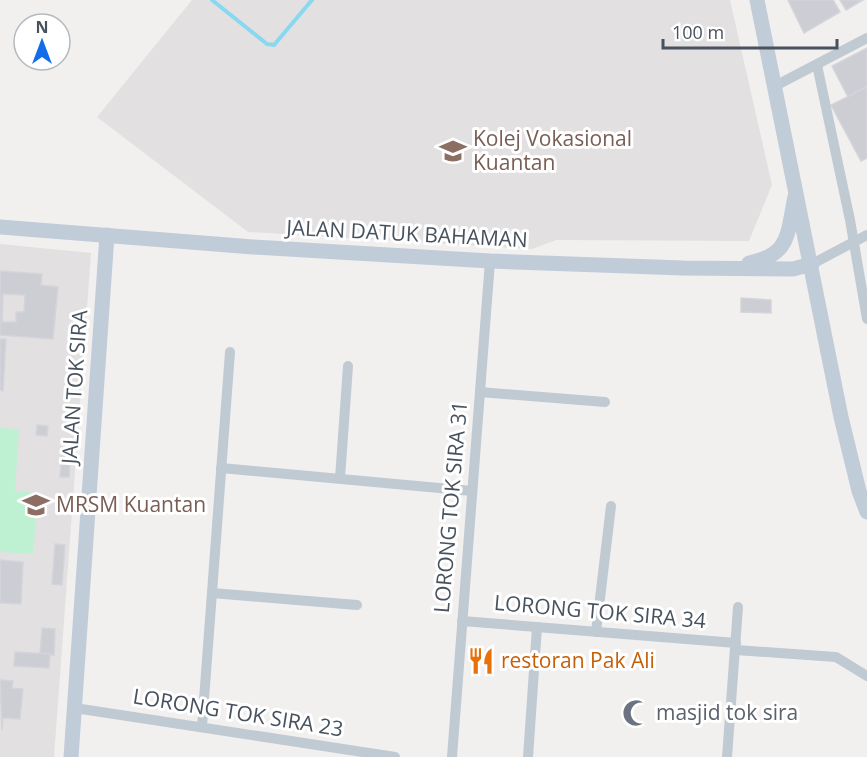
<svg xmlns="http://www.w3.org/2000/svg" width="867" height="757" font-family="'Open Sans',sans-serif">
	<rect width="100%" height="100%" fill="#f2efef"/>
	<g fill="#e3e0e1">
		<polygon points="192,0 730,0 772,185 749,241 556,240 532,249 248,232 97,117"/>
		<polygon points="0,244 91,253 54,757 0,757"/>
	</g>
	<polygon fill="#bdf1d2" points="0,428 19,429 15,491 38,493 33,554 0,552"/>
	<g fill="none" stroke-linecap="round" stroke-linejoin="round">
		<polyline stroke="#88d8ef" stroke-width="4" points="212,0 267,44 274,45 312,0"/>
	</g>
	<g fill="#ccced4" stroke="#d3d5db" stroke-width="1.5" fill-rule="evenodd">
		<polygon points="788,0 833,0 840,12 804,33"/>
		<polygon points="840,0 863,0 846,10"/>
		<polygon points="867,48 867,86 848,97 832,66"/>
		<polygon points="867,87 867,158 861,161 831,105"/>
		<path d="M0 271 42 274 41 285 58 287 53 339 0 335ZM3 294 25 295 24 312H16V322H2Z"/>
		<polygon points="741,298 771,300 771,313 741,312"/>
		<polygon points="0,339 6,339 3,391 0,390"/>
		<polygon points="37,425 48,426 47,436 36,435"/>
		<polygon points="62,453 71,454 69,477 60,477"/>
		<polygon points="55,544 65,545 62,585 52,584"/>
		<polygon points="0,560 23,562 21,604 0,603"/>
		<polygon points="42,628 55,629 54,655 40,654"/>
		<polygon points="15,652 50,654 49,668 14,666"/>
		<polygon points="0,680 13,681 12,688 23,689 20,719 3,718 2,730"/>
	</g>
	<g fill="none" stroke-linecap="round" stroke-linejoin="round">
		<g stroke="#c0cad2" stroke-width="10">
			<polyline points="817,65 850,220 867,319"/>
			<polyline points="775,86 867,38"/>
			<polyline points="812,264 867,235"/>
			<polyline points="480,392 605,402"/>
			<polyline points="221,468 472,491"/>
			<polyline points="340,478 348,366"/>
			<polyline points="212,593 357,605"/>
			<polyline points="462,621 736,643"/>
			<polyline points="596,632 611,506"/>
			<polyline points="736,650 836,657 867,676"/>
			<polyline points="75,708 395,757"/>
			<polyline points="202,726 230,352"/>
			<polyline points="452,757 490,261"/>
			<polyline points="528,757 537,627"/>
			<polyline points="727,757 738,607"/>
		</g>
		<g stroke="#c1ccd9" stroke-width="15">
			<polyline points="757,0 841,417 859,491 867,512"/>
			<polyline points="0,227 253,247 490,261 683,268 793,269 812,264"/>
			<path d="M749 263C791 255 787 233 795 197"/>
			<polyline points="71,757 107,235"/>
		</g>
	</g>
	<defs>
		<symbol id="school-bare" viewBox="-9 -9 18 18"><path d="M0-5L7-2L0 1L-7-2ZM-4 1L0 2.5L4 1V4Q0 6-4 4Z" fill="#8d6e63" stroke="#fff" stroke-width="2.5" paint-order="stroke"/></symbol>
		<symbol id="restaurant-bare" viewBox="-9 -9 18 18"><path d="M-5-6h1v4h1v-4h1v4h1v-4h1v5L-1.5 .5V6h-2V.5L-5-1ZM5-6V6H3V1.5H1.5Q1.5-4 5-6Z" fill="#e8710a" stroke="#fff" stroke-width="2.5" paint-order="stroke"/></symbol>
		<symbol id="mosque-bare" viewBox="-9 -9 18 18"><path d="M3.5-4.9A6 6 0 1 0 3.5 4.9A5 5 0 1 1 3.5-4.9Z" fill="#6b7280" stroke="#fff" stroke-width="2.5" paint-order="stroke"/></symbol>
	</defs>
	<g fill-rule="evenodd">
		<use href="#school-bare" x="434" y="132" width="38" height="38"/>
		<use href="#school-bare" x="17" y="486" width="38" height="38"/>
		<use href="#restaurant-bare" x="462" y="642" width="38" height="38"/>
		<use href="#mosque-bare" x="617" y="694" width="38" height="38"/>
	</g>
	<g text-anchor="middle" stroke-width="6" stroke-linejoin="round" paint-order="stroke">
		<g font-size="21" fill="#785e54" stroke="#fff" text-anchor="start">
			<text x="473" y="146">Kolej Vokasional<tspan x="473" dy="24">Kuantan</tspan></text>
			<text x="56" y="512">MRSM Kuantan</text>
		</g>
		<g font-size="21" fill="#47525e" stroke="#fff">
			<text transform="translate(407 234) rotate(3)" y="7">JALAN DATUK BAHAMAN</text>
			<text transform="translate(75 387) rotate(-86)" y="7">JALAN TOK SIRA</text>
			<text transform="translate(451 507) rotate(-85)" y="7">LORONG TOK SIRA 31</text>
			<text transform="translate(600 612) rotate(5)" y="7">LORONG TOK SIRA 34</text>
			<text transform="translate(238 713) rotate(9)" y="7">LORONG TOK SIRA 23</text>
		</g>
		<g font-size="21" fill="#c56008" stroke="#fff" text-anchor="start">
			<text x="501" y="668">restoran Pak Ali</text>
		</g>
		<g font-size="21" fill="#5b616d" stroke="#fff" text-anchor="start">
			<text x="656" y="720">masjid tok sira</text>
		</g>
	</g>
	<g transform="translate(42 42)"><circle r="28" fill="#ffffff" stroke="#b5babf" stroke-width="1.5"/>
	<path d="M0-4.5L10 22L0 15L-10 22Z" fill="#136de9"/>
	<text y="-9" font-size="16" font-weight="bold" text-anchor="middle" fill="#47525e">N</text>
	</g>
	<path d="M663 39v9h174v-9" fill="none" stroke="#47525e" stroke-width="3"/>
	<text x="672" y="39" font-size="18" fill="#47525e" stroke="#ffffff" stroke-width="4.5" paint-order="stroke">100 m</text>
</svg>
